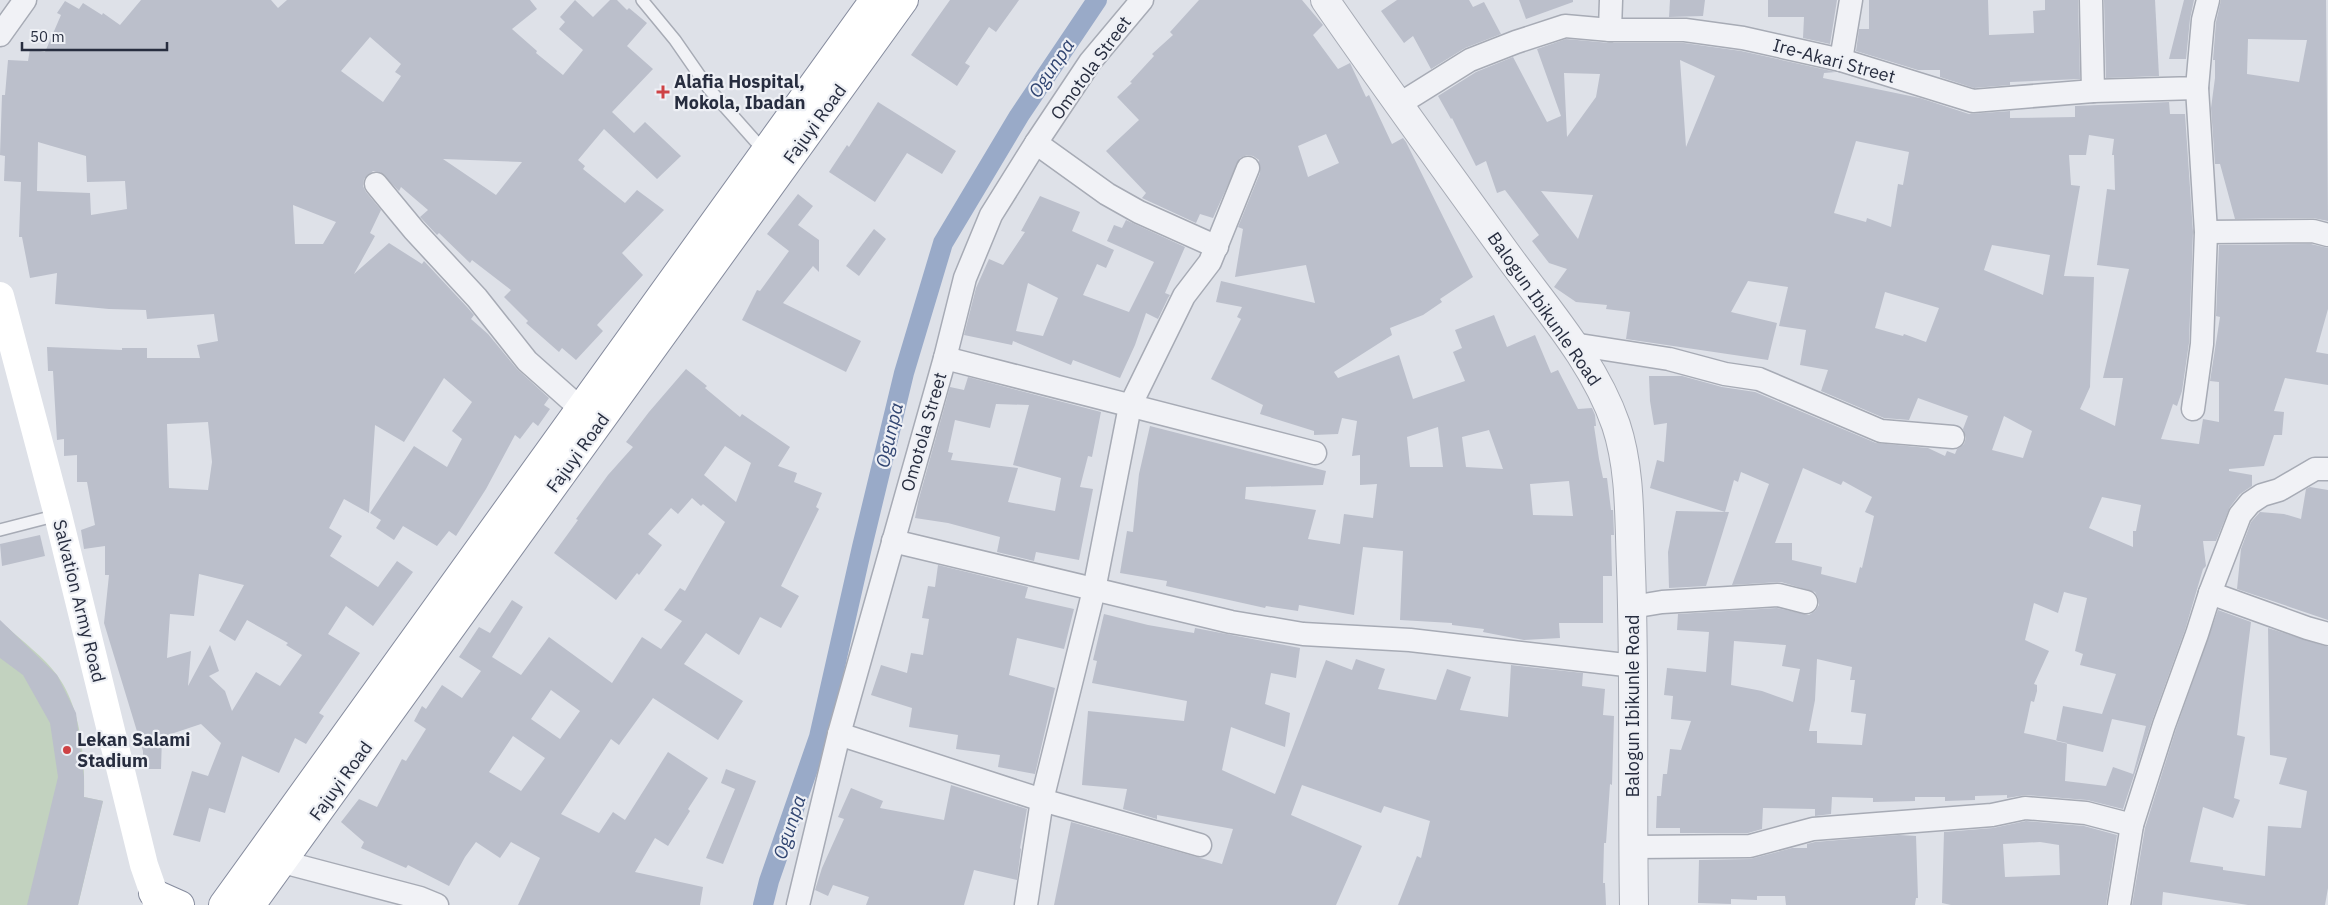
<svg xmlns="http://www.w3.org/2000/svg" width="2328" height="905" font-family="'IBM Plex Sans',sans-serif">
	<rect width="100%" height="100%" fill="#dee1e8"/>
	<path fill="#c2d2bf" d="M0 624 7 627C22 641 45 658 57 675 81 708 85 756 84 797L103 801 78 905H0Z"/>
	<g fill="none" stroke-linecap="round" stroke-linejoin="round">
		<polyline stroke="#99aac8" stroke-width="20" points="763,905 769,881 819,737 862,547 904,373 943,243 1019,116 1097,0"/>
	</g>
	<g fill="#bbbfcb" fill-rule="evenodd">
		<path d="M141 0H271L278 8 287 0H530L537 9 512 29 537 51 536 53 563 75 583 50 559 29 565 22 560 17 575 0 593 17 610 0H617L627 10 629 8 647 23 627 46 653 69 612 112 634 133 645 122 681 156 657 179 604 129 578 160 585 166 583 169 625 203 637 190 664 210 622 253 643 275 597 325 603 331 576 360 562 348 559 352 526 323 528 321 504 297 511 290 472 260 470 263 439 233 437 235 420 217 428 210 401 187 399 191 380 172 373 171 364 179 363 186 366 192 381 210 370 233 375 236 354 274 389 243 422 264 424 261 467 307 474 315 471 319 488 334 517 369 549 398 544 405 550 409 538 426 533 422 520 439 515 435 486 489 456 536 449 531 437 546 403 526 394 540 376 528 381 520 370 513 414 446 447 467 462 439 452 431 472 402 444 378 404 442 375 425 369 513 344 499 329 528 342 536 330 556 378 587 397 561 413 572 373 626 346 606 328 634 360 653 319 713 324 716 306 744 295 738 279 773 242 756 225 813 209 808 200 842 173 835 192 771 208 776 221 743 201 724 162 737 161 769H143V751L104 623 109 575H105V546L84 549 81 530 95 525 87 482H77V455L64 456V439L57 440 53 371H48L47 347 122 350V348H147V358H200L197 345 218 341 214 314 147 319 146 310 109 309 55 304 57 273 30 278 22 237H19L21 182 4 181 5 156 0 155 2 95H5L8 60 28 61 30 49 45 52 61 15 57 13 65 1 79 9 83 3 102 15 103 13 120 25ZM370 37 401 64 395 72 401 76 383 102 341 71ZM38 142 86 156 87 182 125 181 127 209 91 215 90 193 37 191ZM443 159 522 162 496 195ZM293 205 336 222 323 244H295ZM208 422 212 462 208 490 169 488 167 424ZM199 574 244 585 219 631 235 641 247 620 288 643 286 645 302 655 280 686 256 672 232 711 225 691 209 676 219 671 210 645 188 686 191 651 167 658 170 614 194 616Z"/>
		<polygon points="950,0 1019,0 996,32 989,27 965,63 970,66 957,86 911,55"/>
		<path d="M1199 0H1302L1323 25 1313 35 1338 69 1350 63 1366 97 1369 95 1392 144 1403 138 1406 142 1473 277 1440 299 1442 302 1423 315 1390 328 1392 335 1334 372 1338 378 1399 355 1413 399 1465 381 1453 352 1462 348 1455 330 1494 315 1507 347 1535 335 1551 373 1558 370 1578 409 1592 408 1595 415 1596 426H1594L1599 459 1603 478H1607L1611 510H1613L1614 535H1611L1612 576H1603V623H1559L1560 638 1524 640 1483 632 1484 629 1452 625V623L1400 620 1403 551 1363 547 1354 615 1299 605 1298 611 1266 606 1265 608 1166 586 1167 581 1120 573 1127 531 1133 532 1139 474 1150 426 1326 471 1323 485 1246 487 1245 499 1316 510 1308 539 1340 544 1344 514 1373 518 1377 484 1360 485V455L1352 456 1357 421 1342 418 1338 434 1314 435V431L1260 414 1263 405 1211 379 1241 319 1237 317 1242 307 1216 302 1221 281 1315 303 1306 265 1235 277 1243 229 1238 227 1260 173 1259 160 1253 156 1247 155 1240 158 1213 218 1200 214 1196 223 1142 198 1146 193 1106 151 1139 120 1117 97 1132 83 1130 82 1154 56 1152 54 1173 35 1170 32ZM1326 134 1339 163 1308 177 1298 146ZM1438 427 1443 467H1410L1407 437ZM1489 430 1503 469 1466 467 1462 437ZM1569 481 1573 516 1533 515 1530 484Z"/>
		<polygon points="1397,0 1469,0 1473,7 1484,2 1501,34 1465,48 1431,69 1413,36 1404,43 1381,11"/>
		<polygon points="1519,0 1573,0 1573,2 1526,19"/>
		<polygon points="1670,0 1705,0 1703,16 1669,17"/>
		<polygon points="1768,0 1837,0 1830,44 1803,38 1804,17 1768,17"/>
		<polygon points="1869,0 1988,0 1989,35 2034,33 2033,11 2045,10 2045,0 2078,0 2080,79 2010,82 2010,85 1974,88 1940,77 1940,70 1918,70 1856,51 1859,29 1869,29"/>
		<polygon points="2104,0 2155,0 2159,76 2106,78"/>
		<polygon points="2184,0 2194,0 2190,19 2186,59 2169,59"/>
		<path d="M2221 0H2326L2328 221 2313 218 2235 219 2220 164H2215L2211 108 2215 78V60H2213L2216 22ZM2248 39 2307 40 2299 82 2247 74Z"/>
		<path d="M1566 39 1610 43H1684L1741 51 1836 72 1824 73 1823 78 1920 98 1969 114 2010 111V118L2075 117V106L2169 102 2170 114H2185L2193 232 2189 343 2182 391 2177 406 2173 404 2161 439 2199 444 2203 419 2219 422V382L2210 381 2220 317 2216 316 2219 245 2311 244 2328 248V309L2316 352 2328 354V385L2285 378 2274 411 2284 412 2282 435H2274L2264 466 2229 469V471L2252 475V486L2240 494 2230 507 2216 541H2203L2206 566 2203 569 2185 630 2152 721 2123 809 2087 800 2026 795 2007 798V795L1975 796V800L1945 801V797H1915V801L1873 802V798L1832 797 1831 814 1815 816V809L1763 808 1762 829 1748 833H1680V828H1656L1657 796H1661L1663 774H1667L1670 749 1681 750 1691 721 1671 719 1673 696 1664 695 1667 668 1706 672 1709 632 1677 630 1678 614 1777 608 1809 615 1815 611 1819 605 1818 598 1815 592 1781 582 1732 585 1769 484 1741 472 1738 482 1734 480 1725 512 1650 488 1657 460 1664 462 1667 423 1654 425 1650 401 1649 376H1682L1722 387 1755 392 1876 443 1928 448 1945 456 1947 451 1955 454 1957 449 1964 444 1966 438 1963 429 1968 416 1918 398 1909 420 1884 418 1821 391 1828 370 1800 365 1806 330 1779 326 1788 287 1748 281 1731 312 1777 323 1768 360 1626 339 1630 312 1606 309 1607 305 1576 302 1554 287 1567 269 1549 263 1532 241 1539 235 1505 190 1497 193 1486 161 1476 166 1452 118 1451 119 1438 96 1476 72 1513 57 1547 122 1561 116 1537 49ZM1680 60 1715 76 1686 147ZM1564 73 1600 74 1596 97 1567 137ZM2089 135 2114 139 2112 155H2114L2115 190 2107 189 2097 265 2129 269 2103 378H2123L2115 426 2080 409 2090 387 2094 277 2064 276 2080 186 2071 185 2069 155H2086ZM1856 141 1909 152 1903 185 1898 184 1891 227 1867 218 1866 222 1834 213ZM1541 191 1593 195 1578 239ZM1992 245 2050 255 2043 295 1984 270ZM1885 292 1939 308 1926 342 1904 334 1903 336 1875 328ZM2004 416 2032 431 2023 458 1992 450ZM1803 468 1841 485 1843 481 1872 497 1865 512 1874 516 1862 568 1860 567 1856 583 1821 574 1822 567 1792 560V543H1775ZM2102 497 2141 505 2136 531H2133V547L2089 528ZM2064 592 2087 598 2075 651 2083 654 2080 665 2116 674 2102 714 2063 706 2056 741 2103 752 2112 719 2146 726 2133 774 2113 767 2106 786 2065 781 2067 743 2024 733 2031 701 2034 702 2037 691V685L2034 684 2049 651 2025 640 2034 603 2058 613ZM1734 641 1786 645 1782 666 1800 669 1793 702 1762 691 1731 685ZM1817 659 1852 667 1850 680H1855L1851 712 1866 714 1862 745 1817 743V731H1809L1815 700Z"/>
		<polygon points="878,102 956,151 942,174 907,153 875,202 829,172 847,145 849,147"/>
		<polygon points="798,194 813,206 798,225 819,240 819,272 813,266 783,303 861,341 846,372 742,320 757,290 760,291 789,251 767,234"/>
		<path d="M1040 196 1080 212 1072 231 1114 250 1106 268 1097 264 1083 295 1129 312 1154 262 1107 241 1114 225 1122 228 1126 220 1185 247 1165 293 1170 295 1168 298 1158 319 1146 313 1135 345 1120 378 1073 360 1071 365 1013 341 1012 345 964 335 976 288 989 259 1003 265 1025 232 1021 231ZM1028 283 1058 298 1043 336 1016 331Z"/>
		<polygon points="874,229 886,239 859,276 846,266"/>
		<path d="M686 369 707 386 705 388 740 417 742 414 790 447 778 466 797 473 794 482 822 493 816 507 819 509 781 586 799 596 781 628 760 617 739 655 706 633 684 664 743 701 718 740 653 698 619 745 611 739 561 814 599 833 613 812 625 820 668 752 697 771 708 778 688 809 690 811 668 846 655 838 635 872 703 887 700 905H518L540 858 511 842 500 858 476 842 465 857 449 886 408 865 406 868 361 848 364 842 341 822 359 799 377 807 402 759 406 761 426 729 414 721 422 706 426 709 442 685 462 698 481 671 459 657 479 627 490 633 512 600 523 607 492 657 521 675 549 637 612 683 642 637 661 649 682 621 664 610 680 588 685 591 725 522 703 504 701 506 692 498 678 514 671 508 648 534 662 545 639 575 637 573 616 600 554 553 578 520 576 519 608 475 633 447 626 442 649 412ZM725 446 751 463 736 502 704 475ZM551 690 580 711 560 739 531 719ZM513 736 545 758 521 791 489 772Z"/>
		<path d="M968 377 1101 412 1092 457 1088 456 1080 487 1093 489 1079 560 1036 552 1034 561 997 552 1000 537 948 523 915 518 918 502 950 387 964 390ZM996 404 1029 405 1013 465 1061 478 1055 511 1008 502 1018 468 951 460 953 453 948 452 955 420 990 428Z"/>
		<polygon points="2310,487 2328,490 2328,620 2237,589 2241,549 2251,522 2260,512 2284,514 2301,519 2306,489"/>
		<polygon points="1676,511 1729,512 1706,586 1669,588 1668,552"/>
		<polygon points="40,535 45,556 2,566 0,544"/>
		<polygon points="938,565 1028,587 1025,598 1074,609 1064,649 1017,638 1009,675 1055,688 1035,774 998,767 1000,755 956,749 958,735 909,727 912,708 871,695 881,665 907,673 911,653 923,655 929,619 922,618 928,586 935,587"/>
		<polygon points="2218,610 2251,622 2237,735 2245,737 2234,798 2240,800 2233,818 2203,807 2190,862 2223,867 2223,870 2265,876 2268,826 2301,828 2307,791 2279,784 2287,758 2270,755 2268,628 2328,647 2328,888 2325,905 2248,905 2163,892 2162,905 2132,905 2145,828 2176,729"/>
		<polygon points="1104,614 1148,625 1194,633 1195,628 1300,648 1296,678 1271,673 1265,704 1290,713 1285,747 1231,727 1222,770 1275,794 1326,660 1352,670 1356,659 1385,669 1378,689 1436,700 1447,669 1471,677 1460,710 1508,717 1511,665 1583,673 1582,686 1605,689 1603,715 1614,716 1612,785 1610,784 1606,843 1604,843 1603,883 1605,883 1606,905 1398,905 1417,856 1421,858 1430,821 1384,806 1381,813 1302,785 1291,815 1362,846 1336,905 1054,905 1071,822 1222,864 1233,829 1157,815 1157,819 1123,809 1127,789 1082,785 1088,711 1184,721 1187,701 1092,683 1097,661 1093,660"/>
		<polygon points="0,620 57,675 76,713 84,777 84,797 103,801 78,905 27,905 58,777 50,723 23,675 0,658"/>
		<polygon points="726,769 756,781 723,864 706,858 735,789 721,783"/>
		<polygon points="951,785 1027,809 1020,848 1021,849 1017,880 974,870 964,905 866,905 869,897 833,885 828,896 815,890 822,868 844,819 838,817 851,788 883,801 880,808 944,820"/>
		<path d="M2026 821 2084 826 2117 835 2106 905H1951L1942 903 1944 832 1993 828ZM2040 842 2059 845 2060 875 2005 877 2003 844Z"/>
		<polygon points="1899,835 1916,836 1918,898 1916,898 1915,905 1786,905 1785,896 1757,896 1757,900 1731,899 1731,904 1698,903 1699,860 1750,859 1792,848 1807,848 1807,844 1815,842"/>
	</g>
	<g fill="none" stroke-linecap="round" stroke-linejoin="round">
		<defs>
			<g id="service">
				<polyline points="642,0 675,40 709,89 765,152"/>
				<polyline points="0,530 58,515"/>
			</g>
			<g id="minor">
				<polyline points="2091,0 2093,91"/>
				<polyline points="1610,30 1611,0"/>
				<polyline points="0,35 25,0"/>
				<polyline points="1841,60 1851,0"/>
				<polyline points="1398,105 1470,60 1516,42 1565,26 1610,30 1685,30 1743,38 1841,60 1973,101 2093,91 2197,88 2203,20 2208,0"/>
				<polyline points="1036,143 1107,194 1139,212 1217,247"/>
				<polyline points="376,184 414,230 477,298 527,361 581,409"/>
				<polyline points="2206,232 2313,231 2328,235"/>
				<polyline points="1573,344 1669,359 1725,374 1759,379 1881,431 1953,437"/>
				<polyline points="945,358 1315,453"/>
				<polyline points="2193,409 2202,344 2206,232 2197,88"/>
				<polyline points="893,541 1231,622 1303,634 1410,640 1634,666"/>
				<polyline points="2210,593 2307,628 2328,634"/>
				<polyline points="1632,607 1662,602 1778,595 1806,602"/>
				<polyline points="839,734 1042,800 1200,845"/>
				<polyline points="1633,847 1750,846 1813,829 1992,815 2025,808 2086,813 2132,825"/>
				<polyline points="283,862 420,898 437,905"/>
				<polyline points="798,905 839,734 945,358 965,278 991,215 1036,143 1090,62 1142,0"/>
				<polyline points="1026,905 1042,800 1094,590 1130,406 1184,296 1210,262 1248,168"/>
				<polyline points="2119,905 2132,825 2164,725 2197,634 2210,593 2240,515 2250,503 2262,495 2279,490 2315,469 2328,469"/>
			</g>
			<path id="tertiary" d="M1325 0C1384 85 1445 169 1506 253 1545 307 1594 361 1616 425 1631 470 1629 522 1631 569 1635 681 1632 793 1634 905"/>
			<g id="trunk">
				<polyline points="153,893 180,905"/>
				<polyline points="223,905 874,0"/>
				<polyline points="251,905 904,0"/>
			</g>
		</defs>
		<use href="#service" stroke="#a7abb5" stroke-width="14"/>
		<use href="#minor" stroke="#a7abb5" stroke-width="25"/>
		<use href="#tertiary" stroke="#a7abb5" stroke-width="30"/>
		<use href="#trunk" stroke="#868c9e" stroke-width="30"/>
		<use href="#service" stroke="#f1f2f6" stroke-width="11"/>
		<use href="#minor" stroke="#f1f2f6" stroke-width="22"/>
		<use href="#tertiary" stroke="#f1f2f6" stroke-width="28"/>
		<polyline stroke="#fff" stroke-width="28" points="0,296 58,515 144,865 158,905"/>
		<use href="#trunk" stroke="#fff" stroke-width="28"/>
	</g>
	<g fill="#ce4245" stroke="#eef0f5" stroke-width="2">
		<path d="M660.5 84.5h5v5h5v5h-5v5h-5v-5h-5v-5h5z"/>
		<circle cx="67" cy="750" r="5"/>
	</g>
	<g text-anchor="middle" stroke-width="4.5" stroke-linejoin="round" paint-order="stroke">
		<g font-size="18" fill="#272d3f" stroke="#eef0f5">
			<text transform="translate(1834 61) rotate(15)" y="6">Ire-Akari Street</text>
			<text transform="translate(1091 68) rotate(-54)" y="6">Omotola Street</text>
			<text transform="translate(815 124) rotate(-54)" y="6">Fajuyi Road</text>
			<text transform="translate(1544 309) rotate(55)" y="6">Balogun Ibikunle Road</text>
			<text transform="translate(924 432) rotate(-74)" y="6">Omotola Street</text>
			<text transform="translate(578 453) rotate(-54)" y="6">Fajuyi Road</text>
			<text transform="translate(79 601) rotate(76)" y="6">Salvation Army Road</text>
			<text transform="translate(1633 706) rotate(-90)" y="6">Balogun Ibikunle Road</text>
			<text transform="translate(341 781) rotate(-54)" y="6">Fajuyi Road</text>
		</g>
		<g font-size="18" font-weight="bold" fill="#272d3f" stroke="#eef0f5" text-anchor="start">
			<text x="674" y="88">Alafia Hospital,<tspan x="674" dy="21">Mokola, Ibadan</tspan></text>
			<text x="77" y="746">Lekan Salami<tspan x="77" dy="21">Stadium</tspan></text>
		</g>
		<g font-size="19" font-style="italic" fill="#324672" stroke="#eef0f5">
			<text transform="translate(1051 68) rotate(-56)" y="7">Ogunpa</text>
			<text transform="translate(889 435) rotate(-77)" y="7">Ogunpa</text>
			<text transform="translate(789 827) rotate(-72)" y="7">Ogunpa</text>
		</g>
	</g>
	<path d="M22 42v8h145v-8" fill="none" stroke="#272d3f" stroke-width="2.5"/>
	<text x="30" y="42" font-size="15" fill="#272d3f" stroke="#eef0f5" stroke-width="4" paint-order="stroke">50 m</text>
</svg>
